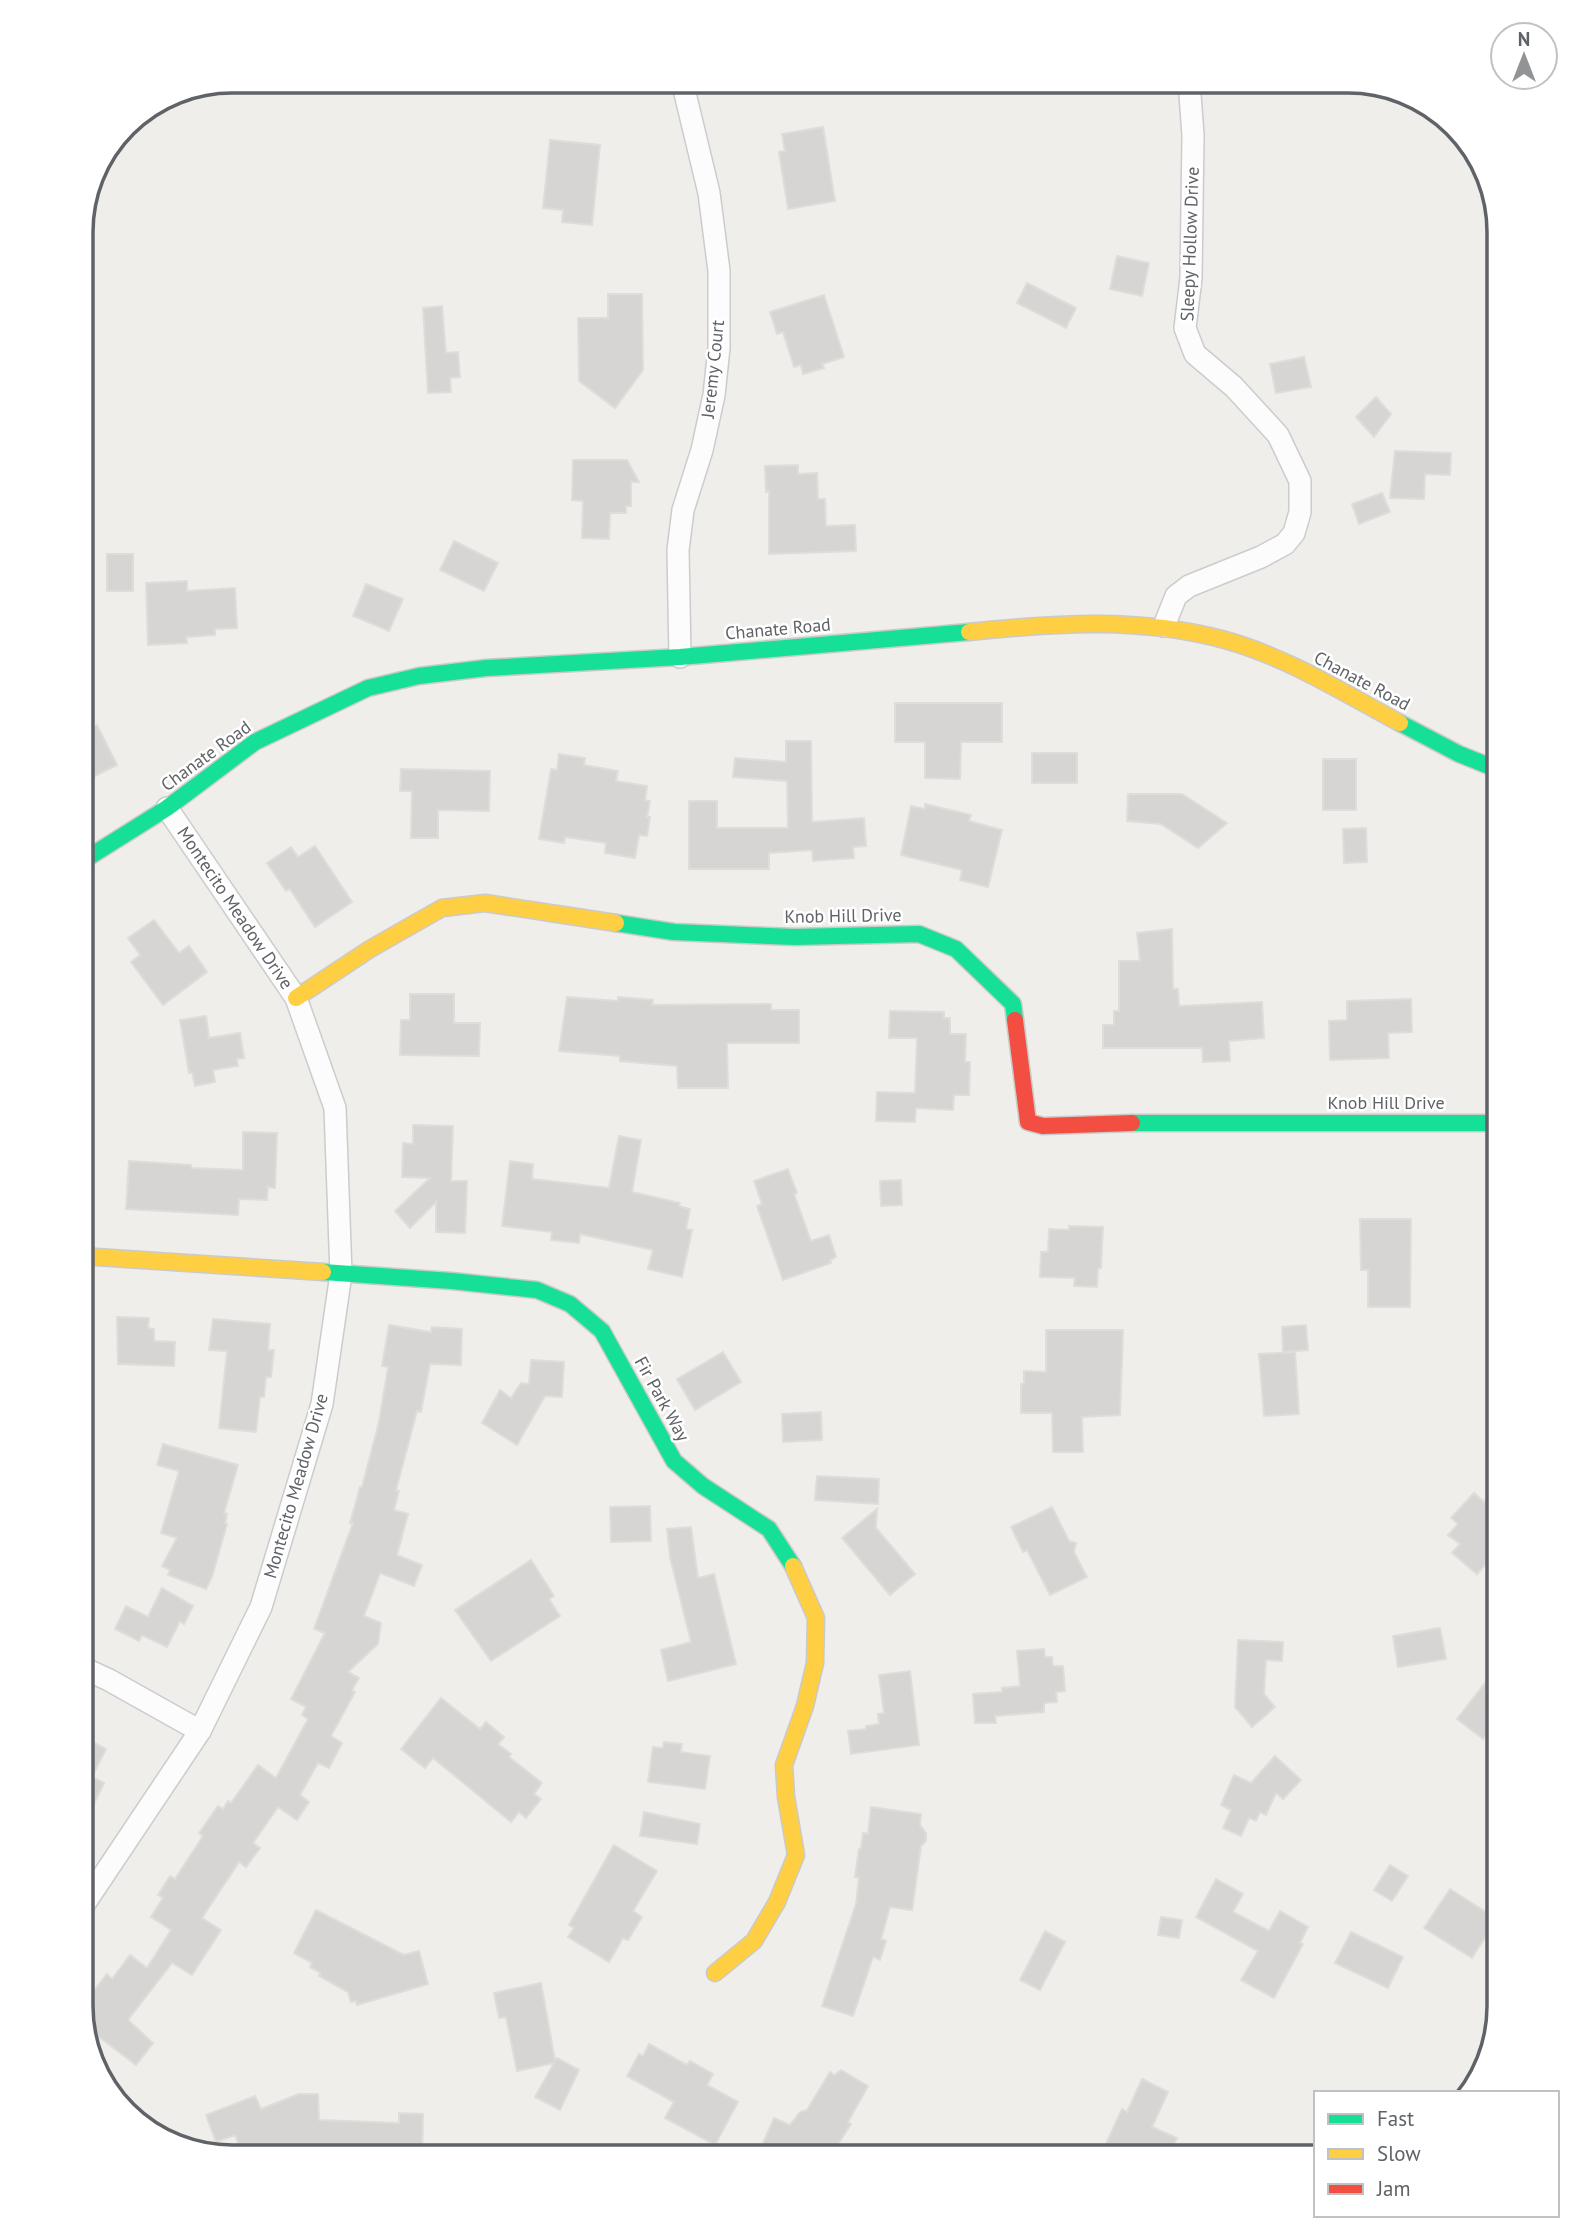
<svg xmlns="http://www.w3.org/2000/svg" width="1580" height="2238" font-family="'PT Sans',sans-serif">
	<rect width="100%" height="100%" fill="#efeeea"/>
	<g fill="#d6d5d3" stroke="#deddd9" stroke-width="2">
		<polygon points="823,127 835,201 788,209 779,152 785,151 782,134"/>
		<polygon points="550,140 600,145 592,225 562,222 563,210 543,208"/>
		<polygon points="1117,256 1149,263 1142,296 1110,289"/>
		<polygon points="1027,283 1076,308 1066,328 1017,303"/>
		<polygon points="608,294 642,294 643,370 615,408 579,381 578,318 608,318"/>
		<polygon points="824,295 844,357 822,364 824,368 803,374 801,365 794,367 783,332 777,334 770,312"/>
		<polygon points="442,306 446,353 458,352 460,377 450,378 451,392 428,393 423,308"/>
		<polygon points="1304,357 1311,387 1276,393 1270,364"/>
		<polygon points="1376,397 1391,414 1374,437 1356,417"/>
		<polygon points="1395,451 1451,453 1450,475 1425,474 1424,499 1390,498"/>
		<polygon points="573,460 627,460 639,482 631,482 631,506 626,506 626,513 610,513 609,539 582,538 583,501 572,500"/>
		<polygon points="798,465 798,474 817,473 818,499 825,499 826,526 855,525 856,551 769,554 769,491 766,492 765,466"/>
		<polygon points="1382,493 1390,512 1359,524 1352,504"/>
		<polygon points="454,541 498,563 484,591 440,570"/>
		<rect x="107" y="554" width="26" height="37"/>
		<polygon points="187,581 187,591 235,588 237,628 215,629 215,635 186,637 187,643 148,645 146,583"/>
		<polygon points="366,584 403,599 389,631 353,616"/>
		<polygon points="895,703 1002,703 1002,742 961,742 960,779 925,778 925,742 895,742"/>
		<polygon points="97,725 117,765 81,783 81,733"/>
		<polygon points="786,741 811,741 812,822 864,818 866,846 853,847 854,858 813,861 812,850 769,853 769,869 689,869 689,801 717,801 717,828 788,828 787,781 733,777 735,758 786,762"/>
		<rect x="1032" y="753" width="45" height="30"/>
		<polygon points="559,754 585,758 584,765 618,771 616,781 647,786 645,800 650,801 647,817 650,817 647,836 639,835 635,858 605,853 606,843 565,837 564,843 539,839 551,769 557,770"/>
		<rect x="1323" y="759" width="33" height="51"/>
		<polygon points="401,769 490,771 489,811 438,810 438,838 411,838 412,791 400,791"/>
		<polygon points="1128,794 1182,794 1227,823 1198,848 1161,824 1127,821"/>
		<polygon points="925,804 971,815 969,821 1002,830 988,887 960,880 962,870 901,855 911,806 925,809"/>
		<polygon points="1366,828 1367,862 1344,863 1343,829"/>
		<polygon points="315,846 352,902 315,927 290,889 286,891 267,863 291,847 298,857"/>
		<polygon points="154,920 179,953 189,946 207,972 163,1005 131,962 140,955 128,938"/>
		<polygon points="1172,929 1173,989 1178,989 1179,1006 1262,1002 1264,1038 1229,1041 1230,1061 1203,1062 1202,1048 1103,1048 1103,1025 1114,1025 1114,1011 1119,1011 1119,961 1140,961 1137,933"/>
		<polygon points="410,994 454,994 454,1023 480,1023 479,1056 400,1055 401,1020 410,1020"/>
		<polygon points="567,997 618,1001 618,997 653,1000 652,1005 771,1004 771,1010 799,1010 799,1043 727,1043 728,1088 678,1088 677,1066 620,1061 620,1056 559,1051"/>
		<polygon points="1411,999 1412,1032 1388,1033 1389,1058 1330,1060 1329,1021 1347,1020 1347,1001"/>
		<polygon points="890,1011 944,1012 944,1018 950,1018 950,1034 966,1034 965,1062 970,1062 969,1095 954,1095 953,1110 916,1108 915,1122 876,1121 877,1092 915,1093 917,1038 889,1038"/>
		<polygon points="206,1016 209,1038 240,1033 244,1058 237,1059 238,1066 213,1070 215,1082 195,1086 192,1072 189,1073 180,1020"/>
		<polygon points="413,1125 453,1126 451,1181 467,1181 465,1233 436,1232 436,1202 410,1228 395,1211 430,1178 402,1177 403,1143 413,1144"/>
		<polygon points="243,1132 277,1133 275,1188 268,1187 267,1200 239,1199 238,1215 126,1209 129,1161 191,1165 191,1168 243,1170"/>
		<polygon points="619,1136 641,1140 632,1192 680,1203 679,1206 690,1209 686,1229 692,1230 682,1277 648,1269 653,1250 580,1234 579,1243 551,1240 552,1232 502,1226 510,1161 533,1164 532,1179 609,1188"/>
		<polygon points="788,1169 797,1193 794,1194 811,1241 829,1235 836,1257 830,1260 831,1263 783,1280 757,1206 762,1204 754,1181"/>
		<polygon points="901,1180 902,1205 881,1206 880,1181"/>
		<polygon points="1360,1219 1411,1219 1410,1307 1368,1307 1368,1270 1361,1270"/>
		<polygon points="1069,1226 1103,1227 1101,1268 1098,1268 1097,1287 1074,1286 1075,1278 1040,1277 1041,1252 1048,1252 1049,1229 1069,1230"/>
		<polygon points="117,1317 149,1318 148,1328 154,1329 154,1341 175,1342 174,1366 118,1364"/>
		<polygon points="213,1319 270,1324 268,1350 274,1350 271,1377 266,1377 264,1397 260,1397 256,1432 219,1428 227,1351 209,1350"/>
		<polygon points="389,1325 431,1332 432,1327 462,1329 461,1365 430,1364 421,1412 417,1411 396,1490 399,1491 394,1510 408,1514 397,1555 422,1565 414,1586 380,1573 364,1616 381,1623 378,1644 348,1672 359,1678 352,1690 355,1692 331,1736 342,1743 329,1768 318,1763 300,1795 309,1802 297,1820 278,1807 253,1843 260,1848 246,1867 239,1862 202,1918 221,1930 192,1975 172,1963 128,2020 153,2043 136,2065 86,2027 81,2007 107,1974 112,1979 130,1955 147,1968 171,1930 151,1917 163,1898 158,1895 170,1876 175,1879 203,1836 199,1833 218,1806 223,1809 228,1801 231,1803 258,1765 276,1778 308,1719 302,1715 306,1707 291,1699 325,1633 314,1629 353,1523 350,1523 360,1487 362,1487 379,1422 388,1367 382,1366"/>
		<polygon points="1306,1325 1308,1350 1283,1352 1282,1327"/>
		<polygon points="1046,1330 1123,1330 1120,1415 1082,1417 1083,1452 1053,1452 1052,1413 1021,1413 1021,1384 1024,1384 1024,1371 1046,1372"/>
		<polygon points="723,1352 741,1382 695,1410 677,1379"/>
		<polygon points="1295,1352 1299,1414 1264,1416 1259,1354"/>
		<polygon points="531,1360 564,1362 562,1397 545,1396 517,1445 482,1423 500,1390 511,1398 521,1383 529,1384"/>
		<polygon points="821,1412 822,1440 783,1442 782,1414"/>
		<polygon points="163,1444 238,1465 224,1513 227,1514 225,1523 227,1524 212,1577 206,1589 168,1575 170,1570 162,1566 177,1538 161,1533 179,1471 157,1465"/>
		<polygon points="817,1476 879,1479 878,1504 815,1500"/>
		<polygon points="1499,1484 1499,1541 1488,1554 1492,1557 1477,1574 1452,1553 1460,1544 1448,1535 1458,1524 1451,1518 1474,1493 1484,1502"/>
		<polygon points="650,1506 651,1541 611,1542 610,1507"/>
		<polygon points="1052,1507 1069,1541 1076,1543 1074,1552 1087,1577 1050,1595 1027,1550 1023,1552 1011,1527"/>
		<polygon points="877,1509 876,1528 915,1574 890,1595 842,1538"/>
		<polygon points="691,1527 698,1578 714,1574 736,1664 668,1681 661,1650 691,1642 670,1557 667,1529"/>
		<polygon points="531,1560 554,1596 549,1599 560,1616 491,1661 455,1610"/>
		<polygon points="162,1588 193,1606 184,1624 180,1621 167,1647 142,1635 139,1641 115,1629 126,1606 148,1617"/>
		<polygon points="1440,1628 1446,1659 1398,1667 1393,1636"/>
		<polygon points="1238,1640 1283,1642 1282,1661 1266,1660 1264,1694 1275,1707 1252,1727 1235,1707"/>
		<polygon points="1044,1649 1045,1657 1052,1657 1053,1666 1063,1666 1065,1691 1056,1692 1057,1702 1044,1703 1044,1712 995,1716 996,1723 975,1723 973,1694 1002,1692 1002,1688 1020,1686 1017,1651"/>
		<polygon points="1499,1665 1499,1743 1488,1734 1483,1739 1457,1719"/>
		<polygon points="910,1671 919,1745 851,1754 848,1731 866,1729 866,1726 879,1724 878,1714 884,1713 879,1675"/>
		<polygon points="441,1698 480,1729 486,1722 504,1737 498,1744 511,1754 509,1757 542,1783 534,1794 541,1799 526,1818 519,1812 511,1822 433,1758 425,1768 401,1749"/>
		<polygon points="81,1736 106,1749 92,1777 104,1783 81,1831"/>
		<polygon points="664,1742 682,1744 681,1752 710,1756 705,1789 648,1782 653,1747 663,1748"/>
		<polygon points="1275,1756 1301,1780 1283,1799 1276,1793 1266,1815 1260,1812 1256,1821 1249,1818 1241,1836 1223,1828 1231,1810 1221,1805 1234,1775 1251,1783"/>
		<polygon points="871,1807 921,1814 920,1825 926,1833 926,1841 921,1846 912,1910 890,1907 881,1939 886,1941 880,1960 873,1957 853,2016 822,2006 856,1904 859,1878 855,1877 859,1849 861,1849 863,1833 868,1834"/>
		<polygon points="644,1812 700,1824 697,1844 640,1836"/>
		<polygon points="614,1845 657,1871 633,1911 642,1917 628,1940 623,1938 609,1962 568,1937 574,1928 569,1925"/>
		<polygon points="1390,1865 1408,1876 1392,1901 1374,1890"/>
		<polygon points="1216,1879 1243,1894 1233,1912 1269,1931 1280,1911 1308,1927 1300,1943 1303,1944 1274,1998 1241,1980 1258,1951 1196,1917"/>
		<polygon points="1450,1889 1497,1919 1472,1958 1424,1928"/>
		<polygon points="316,1910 404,1955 419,1951 428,1984 357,2005 356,2001 351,2002 348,1992 319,1976 321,1973 310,1967 312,1963 294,1953"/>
		<polygon points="1161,1917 1182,1920 1179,1938 1158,1935"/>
		<polygon points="1045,1931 1065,1942 1040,1990 1020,1980"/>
		<polygon points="1351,1932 1403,1957 1388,1988 1335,1963"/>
		<polygon points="541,1983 555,2060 557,2058 579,2070 560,2110 535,2097 554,2063 517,2071 506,2017 499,2018 494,1993"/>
		<polygon points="649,2044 687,2065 690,2061 713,2074 707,2085 738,2102 715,2145 665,2118 674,2102 627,2076 639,2054 643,2056"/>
		<polygon points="841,2070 868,2086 848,2122 851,2124 830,2157 757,2157 774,2118 790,2125 800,2112 807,2110 830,2072 834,2075"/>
		<polygon points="1142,2079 1168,2092 1152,2127 1177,2138 1168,2157 1100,2157 1122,2109 1127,2112"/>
		<polygon points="299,2094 318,2094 319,2120 399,2123 399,2113 423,2114 422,2157 352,2157 342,2155 342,2151 286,2149 289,2157 244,2157 235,2135 216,2142 206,2115 255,2096 261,2109"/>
	</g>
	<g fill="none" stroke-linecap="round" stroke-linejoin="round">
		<defs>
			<g id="street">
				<polyline points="1164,626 1176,596 1189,586 1261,557 1285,544 1294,533 1300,512 1300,481 1278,435 1234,387 1195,354 1185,328 1191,278 1193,135 1189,81"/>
				<polyline points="680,657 678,550 683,510 702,450 714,395 719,348 719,271 709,193 682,81"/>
				<polyline points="81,1667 109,1680 200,1731"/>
				<polyline points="81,1909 200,1731 261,1607 322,1404 341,1274 335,1108 296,998 167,808"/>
			</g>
			<g id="fast">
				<polyline points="1400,723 1459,754 1499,770"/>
				<polyline points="81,862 167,808 255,742 368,688 419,676 486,668 680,657 969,632"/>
				<polyline points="616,923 674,932 795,937 919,934 956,949 1013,1004 1015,1020"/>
				<polyline points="1132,1123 1491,1123 1499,1125"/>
				<polyline points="323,1272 452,1281 537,1290 570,1304 602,1331 674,1461 703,1486 769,1529 793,1566"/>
			</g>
			<g id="slow">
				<path d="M969 632C1055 623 1142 617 1225 640 1287 657 1344 693 1400 723"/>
				<polyline points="296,998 370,949 442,908 485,903 616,923"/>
				<polyline points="81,1256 323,1272"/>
				<polyline points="715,1973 754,1941 777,1902 796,1855 786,1797 784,1765 805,1706 815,1663 816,1618 793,1566"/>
			</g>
			<polyline id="jam" points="1015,1020 1028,1122 1043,1126 1132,1123"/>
		</defs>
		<use href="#street" stroke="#cbcccc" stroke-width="24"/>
		<use href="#fast" stroke="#cacacb" stroke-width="19"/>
		<use href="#slow" stroke="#cacacb" stroke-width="19"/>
		<use href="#jam" stroke="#cacacb" stroke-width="19"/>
		<use href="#street" stroke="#fdfcfc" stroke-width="21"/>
		<use href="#fast" stroke="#16e098" stroke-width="16"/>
		<use href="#slow" stroke="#ffcf43" stroke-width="16"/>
		<use href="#jam" stroke="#f24e42" stroke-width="16"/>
	</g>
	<g text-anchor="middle" stroke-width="5" stroke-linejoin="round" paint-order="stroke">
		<g font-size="18" fill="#5f6368" stroke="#fff">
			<text transform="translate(1190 244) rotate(-88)" y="6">Sleepy Hollow Drive</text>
			<text transform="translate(713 369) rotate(-84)" y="6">Jeremy Court</text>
			<text transform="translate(778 629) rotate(-5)" y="6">Chanate Road</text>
			<text transform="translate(1362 681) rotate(28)" y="6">Chanate Road</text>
			<text transform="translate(206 756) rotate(-36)" y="6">Chanate Road</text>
			<text transform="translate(235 908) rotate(56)" y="6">Montecito Meadow Drive</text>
			<text transform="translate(843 916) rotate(-1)" y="6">Knob Hill Drive</text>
			<text x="1386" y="1109">Knob Hill Drive</text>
			<text transform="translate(662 1399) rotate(61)" y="6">Fir Park Way</text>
			<text transform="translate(296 1486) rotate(-74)" y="6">Montecito Meadow Drive</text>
		</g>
	</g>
	<path d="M0 0H1580V2238H0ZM232 93H1348A139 139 0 0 1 1487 232V2006A139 139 0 0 1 1348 2145H232A139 139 0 0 1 93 2006V232A139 139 0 0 1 232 93Z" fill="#fff" fill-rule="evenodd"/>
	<path fill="none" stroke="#5f6368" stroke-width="3.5" d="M232 93H1348A139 139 0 0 1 1487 232V2006A139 139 0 0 1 1348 2145H232A139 139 0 0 1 93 2006V232A139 139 0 0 1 232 93Z"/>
	<rect x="1314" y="2091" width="245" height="126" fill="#ffffff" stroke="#bfc1c3" stroke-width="2"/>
	<rect x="1328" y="2114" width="35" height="10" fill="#16e098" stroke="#bfc1c3" stroke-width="2"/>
	<text x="1377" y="2126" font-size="21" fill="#5f6368">Fast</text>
	<rect x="1328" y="2149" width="35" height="10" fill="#ffcf43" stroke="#bfc1c3" stroke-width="2"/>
	<text x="1377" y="2161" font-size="21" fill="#5f6368">Slow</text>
	<rect x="1328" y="2184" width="35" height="10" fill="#f24e42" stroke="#bfc1c3" stroke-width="2"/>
	<text x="1377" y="2196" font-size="21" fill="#5f6368">Jam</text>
	<g transform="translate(1524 56)"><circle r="33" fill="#ffffff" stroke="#bfc1c3" stroke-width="2"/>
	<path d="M0-5L12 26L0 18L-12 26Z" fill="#919496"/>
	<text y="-10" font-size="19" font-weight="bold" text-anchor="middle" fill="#5f6368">N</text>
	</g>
</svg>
